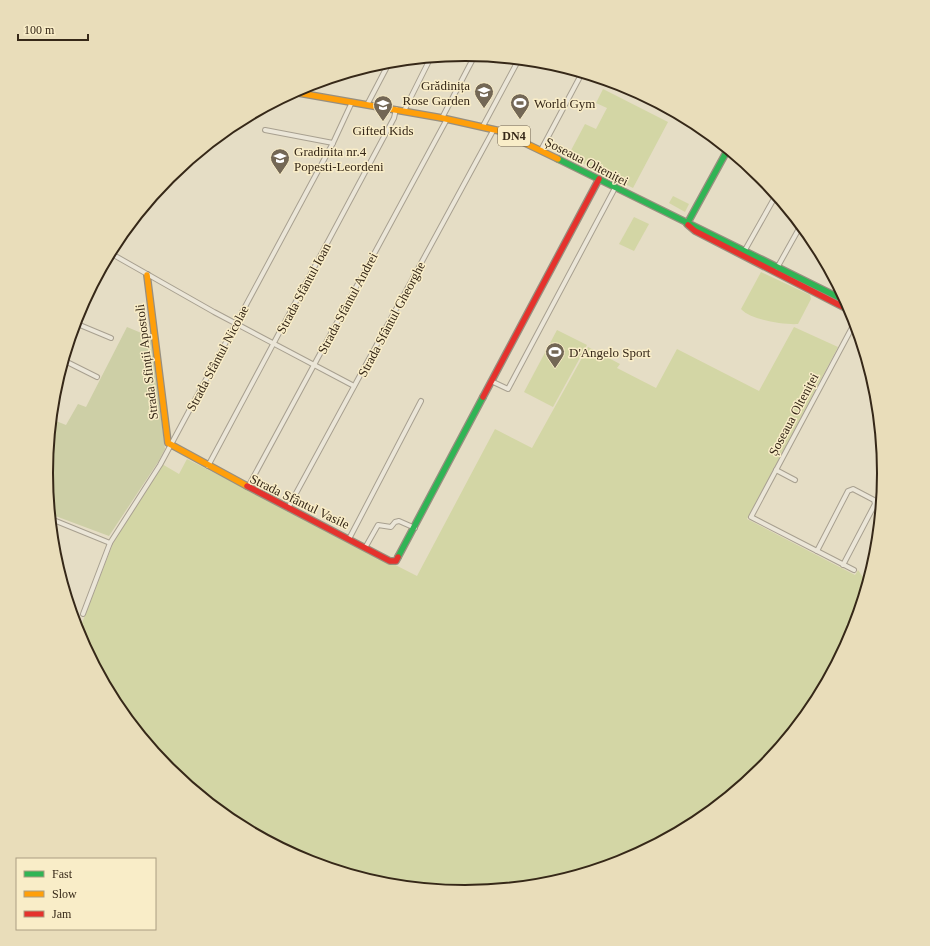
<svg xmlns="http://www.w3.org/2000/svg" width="930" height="946" font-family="Georgia,serif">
	<rect width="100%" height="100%" fill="#e5ddc5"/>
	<g fill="#d3d6a5">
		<polygon points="603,89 668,122 633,188 568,156 585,124 596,129 607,108 596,103"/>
		<polygon points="673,196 689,204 685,212 669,203"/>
		<polygon points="634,217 649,224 634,251 619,244"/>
		<path d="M761 272 810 295 811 299 798 324C784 325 751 320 741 309Z"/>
		<polygon points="794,327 838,347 747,519 855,575 858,570 867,583 852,634 813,706 761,769 698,822 625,860 547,884 465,892 383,884 304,860 232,821 169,769 116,706 78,633 75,625 82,623 114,541 162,464 179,474 187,459 417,576 495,429 532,448 588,347 620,364 617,368 656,388 677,349 759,391"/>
		<polygon points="557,330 587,345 553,407 524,392"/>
	</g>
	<polygon fill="#cdcfa6" points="127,327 151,337 165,449 158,462 109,536 50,514 46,473 51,419 66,425 78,404 86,407"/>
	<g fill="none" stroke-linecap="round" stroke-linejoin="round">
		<defs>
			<g id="street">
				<polyline points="434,57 440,57"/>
				<polyline points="367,105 390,61"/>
				<polyline points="404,111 431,57"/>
				<polyline points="442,118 475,55"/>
				<polyline points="483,126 519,59"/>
				<polyline points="265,130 333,143"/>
				<polyline points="541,150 582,73"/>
				<polyline points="745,250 776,195"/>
				<polyline points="110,253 214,312 354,386"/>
				<polyline points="777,268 801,225"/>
				<polyline points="75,323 111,338"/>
				<polyline points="63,360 97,377"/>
				<polyline points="491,381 508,389 615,188"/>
				<polyline points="208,466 394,118 396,109"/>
				<polyline points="776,470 795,480"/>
				<polyline points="248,487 447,119"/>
				<polyline points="288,508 494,129"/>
				<polyline points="51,519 110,543"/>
				<polyline points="349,539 421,401"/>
				<polyline points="365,548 378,525 391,527 395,522 399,521 415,528"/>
				<polyline points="817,551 848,491 853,489 874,500 875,504 843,565"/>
				<polyline points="854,570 751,517 855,322"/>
				<polyline points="83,614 110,543 160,465 333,143 352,102"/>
			</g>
			<g id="fast">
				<polyline points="558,159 846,301"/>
				<polyline points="687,224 728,149"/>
				<polyline points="398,557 483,397"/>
			</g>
			<g id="slow">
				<polyline points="293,92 442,118 500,131 558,159"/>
				<polyline points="147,275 168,443 247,486"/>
			</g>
			<g id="jam">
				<polyline points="688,225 695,231 851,311"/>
				<polyline points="483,397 599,179"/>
				<polyline points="247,486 390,561 396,561 398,557"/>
			</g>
		</defs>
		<use href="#street" stroke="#a8a090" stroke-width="6"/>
		<use href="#fast" stroke="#988f7f" stroke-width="8"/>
		<use href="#slow" stroke="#988f7f" stroke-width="8"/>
		<use href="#jam" stroke="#988f7f" stroke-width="8"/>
		<use href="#street" stroke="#ebe6d8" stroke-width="4"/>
		<use href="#fast" stroke="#30b455" stroke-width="5.5"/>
		<use href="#slow" stroke="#ff9f0a" stroke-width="5.5"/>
		<use href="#jam" stroke="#e5322d" stroke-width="5.5"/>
		<polyline stroke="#aaa599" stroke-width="1" points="862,345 862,351 866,357"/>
	</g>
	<defs>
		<symbol id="school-pin" viewBox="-11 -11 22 30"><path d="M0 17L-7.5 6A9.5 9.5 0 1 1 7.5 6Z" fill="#736755" stroke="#f9edc8"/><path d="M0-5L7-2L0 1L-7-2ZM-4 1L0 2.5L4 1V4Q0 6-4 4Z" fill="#fff"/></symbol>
		<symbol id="stadium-pin" viewBox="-11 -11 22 30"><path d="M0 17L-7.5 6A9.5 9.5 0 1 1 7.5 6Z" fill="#736755" stroke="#f9edc8"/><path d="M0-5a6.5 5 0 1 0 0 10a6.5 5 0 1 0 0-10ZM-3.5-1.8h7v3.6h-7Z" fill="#fff"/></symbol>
	</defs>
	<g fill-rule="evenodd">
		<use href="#school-pin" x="473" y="81" width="22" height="30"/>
		<use href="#stadium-pin" x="509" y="92" width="22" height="30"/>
		<use href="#school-pin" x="372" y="94" width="22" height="30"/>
		<use href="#school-pin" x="269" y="147" width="22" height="30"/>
		<use href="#stadium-pin" x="544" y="341" width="22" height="30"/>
	</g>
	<g text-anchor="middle" stroke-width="3" stroke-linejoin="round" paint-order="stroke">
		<rect fill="#f9edc8" stroke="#70634d" stroke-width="1" x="498" y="126" width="32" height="20" rx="3"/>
		<g font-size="12" font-weight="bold" fill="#362818">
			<text x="514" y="140">DN4</text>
		</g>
		<g font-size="13" fill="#362818" stroke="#f9edc8" text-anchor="start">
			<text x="470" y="90" text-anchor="end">Grădinița<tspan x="470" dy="15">Rose Garden</tspan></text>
			<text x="534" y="108">World Gym</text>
			<text x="383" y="135" text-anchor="middle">Gifted Kids</text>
			<text x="294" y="156">Gradinita nr.4<tspan x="294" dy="15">Popesti-Leordeni</tspan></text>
			<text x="569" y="357">D'Angelo Sport</text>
		</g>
		<g font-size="13" fill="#362818" stroke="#f9edc8">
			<text transform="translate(587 161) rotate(27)" y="5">Șoseaua Olteniței</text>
			<text transform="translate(303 288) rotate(-62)" y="5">Strada Sfântul Ioan</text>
			<text transform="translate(347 303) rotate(-62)" y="5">Strada Sfântul Andrei</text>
			<text transform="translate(391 319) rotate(-62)" y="5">Strada Sfântul Gheorghe</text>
			<text transform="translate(217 358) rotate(-62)" y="5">Strada Sfântul Nicolae</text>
			<text transform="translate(146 362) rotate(-97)" y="5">Strada Sfinții Apostoli</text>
			<text transform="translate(793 414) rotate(-62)" y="5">Șoseaua Olteniței</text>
			<text transform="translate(300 501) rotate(26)" y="5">Strada Sfântul Vasile</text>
		</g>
	</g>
	<path d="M0 0H930V946H0ZM53 473a412 412 0 1 1 824 0a412 412 0 1 1-824 0Z" fill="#e9ddba" fill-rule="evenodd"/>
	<path fill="none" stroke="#362818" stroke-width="2" d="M53 473a412 412 0 1 1 824 0a412 412 0 1 1-824 0Z"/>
	<rect x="16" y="858" width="140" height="72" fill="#f9edc8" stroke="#ab9e82"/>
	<rect x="24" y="871" width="20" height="6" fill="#30b455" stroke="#ab9e82"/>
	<text x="52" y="878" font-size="12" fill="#362818">Fast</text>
	<rect x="24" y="891" width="20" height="6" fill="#ff9f0a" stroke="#ab9e82"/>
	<text x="52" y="898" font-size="12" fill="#362818">Slow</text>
	<rect x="24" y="911" width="20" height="6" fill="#e5322d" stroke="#ab9e82"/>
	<text x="52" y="918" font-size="12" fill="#362818">Jam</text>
	<path d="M18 34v6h70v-6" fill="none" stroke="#362818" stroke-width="2"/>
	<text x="24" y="34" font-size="12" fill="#362818" stroke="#f9edc8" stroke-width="3" paint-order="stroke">100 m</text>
</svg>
